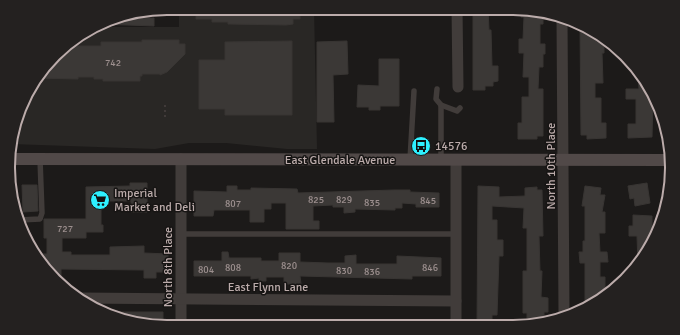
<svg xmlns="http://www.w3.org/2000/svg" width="680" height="335" font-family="Signika,sans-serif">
	<rect width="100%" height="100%" fill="#1c1a19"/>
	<polygon fill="#292725" points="179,8 314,8 317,149 287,149 226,143 189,143 155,149 11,144 11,136 35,79 70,41 97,27 179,27"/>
	<g fill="#3b3836" stroke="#383533">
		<polygon points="196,8 300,8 300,19 293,19 293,24 286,25 228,24 228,22 212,22 212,19 196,19"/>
		<polygon points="473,8 488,8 489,30 491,30 492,66 498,66 498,81 493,82 493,86 485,86 485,90 473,90"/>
		<polygon points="521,8 543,14 543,24 540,24 540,44 545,44 545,54 543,54 543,67 539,67 538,89 543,89 543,136 537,136 537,139 518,139 518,123 522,123 522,97 529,97 529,77 523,77 524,53 519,53 519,39 523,39 524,17 521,17"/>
		<polygon points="114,18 154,18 154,26 101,24"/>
		<polygon points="580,24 604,40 604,53 602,53 603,83 595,83 595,98 601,98 601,123 606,123 606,138 587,139 587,135 581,135"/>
		<polygon points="142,40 179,40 179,44 185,44 185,54 167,72 160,75 160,74 142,74 142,76 140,76 140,81 103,81 103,79 94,79 94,77 78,77 78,79 36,78 66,46 101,46 101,42 142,42"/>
		<polygon points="292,41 292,115 225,115 225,109 199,109 199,60 225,60 225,42"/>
		<polygon points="347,41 348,74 333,75 334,122 317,122 317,42"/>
		<polygon points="379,59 399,59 399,106 380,106 380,110 369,110 369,107 357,107 358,85 379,86"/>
		<polygon points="638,73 653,97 652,137 628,138 628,124 636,124 636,99 626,99 626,89 639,89"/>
		<polygon points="130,183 147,183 147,212 131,212 131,201 101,201 101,225 103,225 103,232 86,232 86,238 62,238 62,252 71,252 71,255 110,255 110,247 144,246 144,253 168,254 168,272 156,272 156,278 144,278 144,270 61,269 61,276 51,276 36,254 47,254 47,238 44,238 44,219 86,219 86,187 130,186"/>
		<polygon points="647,183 650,203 635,206 634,198 630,199 628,186"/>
		<polygon points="22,185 37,185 38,211 23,212"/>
		<polygon points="227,186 237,186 237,190 251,190 251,188 297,189 298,193 394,190 410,190 410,192 439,193 439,207 416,207 416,204 402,203 402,208 395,208 395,210 355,209 355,212 344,213 344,207 333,207 333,205 313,206 313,221 319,221 319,229 286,229 286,203 271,203 271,209 264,209 264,222 250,222 250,210 214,210 213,216 194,216 194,191 227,192"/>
		<polygon points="478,186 499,187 499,197 525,196 525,188 537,187 537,190 542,190 543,236 539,236 540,271 542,271 541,297 548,298 548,312 544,312 544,320 527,320 527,313 523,313 523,271 527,271 527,228 523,228 524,208 492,206 492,220 497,220 497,240 503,240 503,256 499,256 497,315 492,315 492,326 477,326"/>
		<polygon points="585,186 601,188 600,195 605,195 602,212 605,212 605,233 599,233 600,252 607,252 608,262 600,262 600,277 605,277 605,296 601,300 585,306 585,263 580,263 579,252 583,252 583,241 585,241 585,206 582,206"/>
		<polygon points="633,215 652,216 652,243 638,265 637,236 629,236 629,226 633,226"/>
		<polygon points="222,252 228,252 229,258 261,258 261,261 279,261 279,253 300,253 300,262 328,263 345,263 345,256 356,255 356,264 397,264 397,256 441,258 441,276 412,276 412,279 300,276 301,284 284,284 284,277 266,277 266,281 259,281 259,278 251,279 251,276 194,276 194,261 222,261"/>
		<polygon points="112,312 163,312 163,327 112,315"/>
	</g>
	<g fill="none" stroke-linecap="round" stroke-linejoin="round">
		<polyline stroke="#484140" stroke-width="1.5" stroke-dasharray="2 3" stroke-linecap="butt" points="165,105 165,117"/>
		<g stroke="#413c3a" stroke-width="5.5">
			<polyline points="437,89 436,99 441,105 441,159"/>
			<polyline points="441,105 457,111 460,108"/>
			<polyline points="410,160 414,91"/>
			<polyline points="19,220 40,219 42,213 40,159"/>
			<polyline points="181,234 455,234"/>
		</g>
		<g stroke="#413c3a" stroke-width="11">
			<polyline points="457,8 458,87"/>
			<polyline points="562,19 564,314"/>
			<polyline points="181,159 181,327"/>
			<polyline points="80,298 456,301"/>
			<polyline points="456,326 456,160"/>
		</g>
		<polyline stroke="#514948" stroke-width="12" points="10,159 669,160"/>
	</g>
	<defs>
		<symbol id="bus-disc" viewBox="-11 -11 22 22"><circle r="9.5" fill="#2ef0ff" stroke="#171514"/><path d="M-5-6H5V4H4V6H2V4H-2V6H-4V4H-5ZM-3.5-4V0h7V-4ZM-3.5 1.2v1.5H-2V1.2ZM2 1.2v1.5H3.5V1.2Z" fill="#111"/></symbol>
		<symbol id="supermarket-disc" viewBox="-11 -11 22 22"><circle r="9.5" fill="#2ef0ff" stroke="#171514"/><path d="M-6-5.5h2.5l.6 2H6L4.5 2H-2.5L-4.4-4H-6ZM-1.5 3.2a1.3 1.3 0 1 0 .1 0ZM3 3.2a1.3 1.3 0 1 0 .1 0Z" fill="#111"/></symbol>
	</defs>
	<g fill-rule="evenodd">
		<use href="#bus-disc" x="410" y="135" width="22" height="22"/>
		<use href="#supermarket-disc" x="89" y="189" width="22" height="22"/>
	</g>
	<g text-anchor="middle" stroke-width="3" stroke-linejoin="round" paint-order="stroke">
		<g font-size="10" fill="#9c8f8e">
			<text x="113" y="66">742</text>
			<text x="316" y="203">825</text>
			<text x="344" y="203">829</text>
			<text x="428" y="204">845</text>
			<text x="372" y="206">835</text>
			<text x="233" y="207">807</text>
			<text x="65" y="232">727</text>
			<text x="289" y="269">820</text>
			<text x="233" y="271">808</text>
			<text x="430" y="271">846</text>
			<text x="206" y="273">804</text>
			<text x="344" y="274">830</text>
			<text x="372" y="275">836</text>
		</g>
		<g font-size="12" fill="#bcacab" stroke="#171514" text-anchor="start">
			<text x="435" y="150">14576</text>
			<text x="114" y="197">Imperial<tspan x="114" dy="14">Market and Deli</tspan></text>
		</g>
		<g font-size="12" fill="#bcacab" stroke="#171514">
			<text x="340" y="164">East Glendale Avenue</text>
			<text transform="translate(551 166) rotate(-90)" y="4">North 10th Place</text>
			<text transform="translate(168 267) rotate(-90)" y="4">North 8th Place</text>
			<text x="268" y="291">East Flynn Lane</text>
		</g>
	</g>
	<path d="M0 0H680V335H0ZM167 15H513A152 152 0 0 1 665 167V168A152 152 0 0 1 513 320H167A152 152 0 0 1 15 168V167A152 152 0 0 1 167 15Z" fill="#242120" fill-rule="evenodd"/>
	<path fill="none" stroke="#bcacab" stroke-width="2" d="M167 15H513A152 152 0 0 1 665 167V168A152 152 0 0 1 513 320H167A152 152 0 0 1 15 168V167A152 152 0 0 1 167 15Z"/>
</svg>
